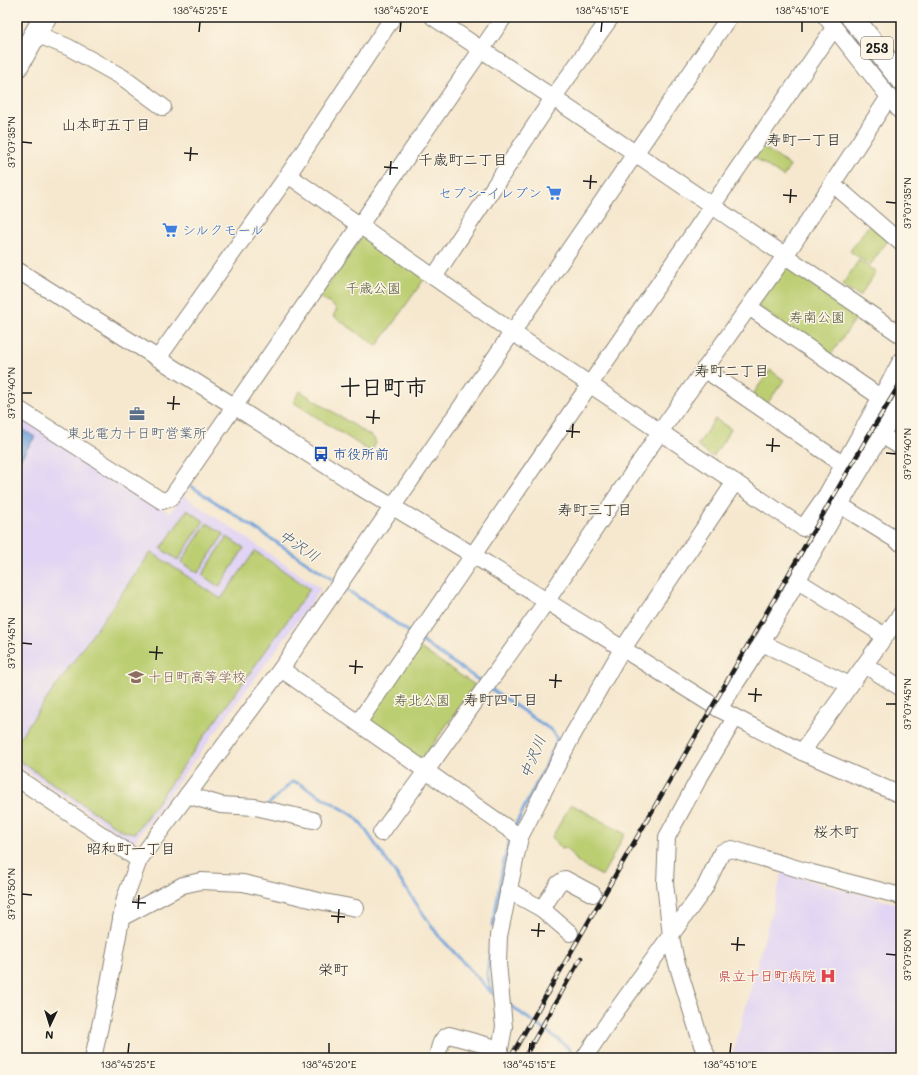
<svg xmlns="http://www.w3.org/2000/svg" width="918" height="1075" font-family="Mali,'Klee One',sans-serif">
	<rect width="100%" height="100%" fill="#fcf5e5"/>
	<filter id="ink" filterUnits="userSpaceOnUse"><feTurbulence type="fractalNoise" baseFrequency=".025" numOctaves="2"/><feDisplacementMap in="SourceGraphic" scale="8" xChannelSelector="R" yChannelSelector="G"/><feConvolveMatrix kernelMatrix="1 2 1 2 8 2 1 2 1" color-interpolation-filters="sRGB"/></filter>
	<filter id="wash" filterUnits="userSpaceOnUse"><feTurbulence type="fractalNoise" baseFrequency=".012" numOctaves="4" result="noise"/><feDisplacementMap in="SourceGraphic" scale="16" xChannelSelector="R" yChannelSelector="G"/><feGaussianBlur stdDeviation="0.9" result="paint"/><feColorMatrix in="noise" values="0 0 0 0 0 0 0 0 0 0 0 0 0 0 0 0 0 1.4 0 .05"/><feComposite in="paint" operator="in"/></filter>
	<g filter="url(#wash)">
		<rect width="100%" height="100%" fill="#f6e8cf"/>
		<g fill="#e1d4f4">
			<polygon points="17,416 170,513 183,495 321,589 133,843 17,764"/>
			<polygon points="782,873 901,905 901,1046 898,1058 732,1058"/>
		</g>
		<g fill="#bcce72" stroke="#6c7547">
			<polygon points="762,146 790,166 783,177 754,157"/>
			<polygon points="869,225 889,239 870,265 850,251"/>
			<polygon points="363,235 425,278 377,346 333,316 337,309 320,297"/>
			<polygon points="859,260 876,272 860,296 842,285"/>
			<polygon points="785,265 858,315 830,356 757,306"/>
			<polygon points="770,370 784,380 767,404 753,394"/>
			<polygon points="300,391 374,438 376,443 371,452 293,402"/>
			<polygon points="715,419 731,429 713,457 697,446"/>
			<polygon points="187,510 204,521 178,560 161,549"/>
			<polygon points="207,523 224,534 198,573 181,562"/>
			<polygon points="227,537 244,548 219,587 202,575"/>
			<polygon points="255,551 310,589 135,833 122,831 17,759 17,741 151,552 221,599"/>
			<polygon points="417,646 475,685 421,761 364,722"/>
			<polygon points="571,804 625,834 602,876 579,863 566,848 562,849 552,837"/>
		</g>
		<polygon fill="#70a2db" stroke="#465f7c" points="17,426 35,437 17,464"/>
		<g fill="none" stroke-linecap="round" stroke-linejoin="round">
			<g stroke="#70a2db" stroke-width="3">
				<polyline points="191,486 335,581"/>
				<polyline points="343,587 412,634"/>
				<polyline points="420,640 483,683"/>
				<polyline points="491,689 551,730 557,738 554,749 514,828"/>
				<polyline points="269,804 292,782 298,783 353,815 360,822 438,935 491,992"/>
				<polyline points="493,926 503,865 511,837"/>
				<polyline points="491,943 487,974 492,993 495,995"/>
				<polyline points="508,1004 563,1043 578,1058"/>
			</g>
		</g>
	</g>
	<g filter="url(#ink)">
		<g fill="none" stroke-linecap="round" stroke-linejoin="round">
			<defs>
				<g id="minor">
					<polyline points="433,17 635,153 901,335"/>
					<polyline points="826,17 901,112"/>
					<polyline points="36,34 68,47 122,77 163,107"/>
					<polyline points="288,175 512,332 803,528 827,494 901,361"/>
					<polyline points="833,184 901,243"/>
					<polyline points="17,270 234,406 358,486 473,555 719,709 802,752 901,795"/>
					<polyline points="434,277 553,98 611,17"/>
					<polyline points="749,307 880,397"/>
					<polyline points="158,358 288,175 393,17"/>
					<polyline points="704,369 844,465"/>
					<polyline points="17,408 162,501 171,498 504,17"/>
					<polyline points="881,435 901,447"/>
					<polyline points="840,505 901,543"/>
					<polyline points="798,581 885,636"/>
					<polyline points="762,643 850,685"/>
					<polyline points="865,665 901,688"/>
					<polyline points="281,669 520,837"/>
					<polyline points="719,709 762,643 840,505 901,402"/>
					<polyline points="358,723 834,28"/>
					<polyline points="802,752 901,614"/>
					<polyline points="17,778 139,860"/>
					<polyline points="187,795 221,805 255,807 313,820"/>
					<polyline points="381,833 426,771 546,602 660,432 785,256 889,97"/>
					<polyline points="508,890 542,909 558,884 565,879 593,894"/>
					<polyline points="542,909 570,933"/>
					<polyline points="121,918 183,885 201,881 243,883 319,901 356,908"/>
					<polyline points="93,1058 107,994 125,898 139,860 281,669 729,17"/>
					<path d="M437 1058C439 1049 440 1038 449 1035L500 1049"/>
					<polyline points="495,1058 500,1049 504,1027 498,963 499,936 520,837 571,738 618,656 735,482"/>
					<polyline points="584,1058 609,1021 704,889 722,852 732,849 812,873 901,896"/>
					<polyline points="708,1058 702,1045 675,957 671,936 665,883 667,837 699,778 735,718"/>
				</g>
				<g id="highway">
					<polyline points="852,17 901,79"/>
					<polyline points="17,66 45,17"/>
				</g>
			</defs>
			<use href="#minor" stroke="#898276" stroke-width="18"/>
			<use href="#highway" stroke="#898276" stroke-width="24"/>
			<use href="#minor" stroke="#fff" stroke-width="16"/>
			<use href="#highway" stroke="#fff" stroke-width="22"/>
			<defs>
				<g id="rail">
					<polyline points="510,1058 867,438 901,382"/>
					<polyline points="524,1058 581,958"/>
				</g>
			</defs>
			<use href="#rail" stroke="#1c1c1c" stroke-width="4.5"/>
			<use href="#rail" stroke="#fcf5e5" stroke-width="3" stroke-dasharray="9" stroke-linecap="butt"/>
		</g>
	</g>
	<path fill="none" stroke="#1c1c1c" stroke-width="1.5" d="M199 32 200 22M400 32 401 22M601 32 602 22M802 32V22M22 142 32 143M184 153 198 154M190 161 191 147M384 167 398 168M390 175 391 161M583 181 597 182M590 189 591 175M783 195 797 196M886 202 896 203M790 203 791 189M22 393H32M167 403 180 404M173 410 174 396M366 417 380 418M373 424 374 410M566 431 580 432M572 438 573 424M766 445 780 446M772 452 773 438M886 453 896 454M22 643 32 644M149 652 163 653M156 660 157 646M349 666 363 667M355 674 356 660M549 680 562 681M555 688 556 674M748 694 762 695M755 702 756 688M886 704H896M22 894 32 895M132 902 146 903M138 909 139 895M331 916 345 917M338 923 339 909M531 930 545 931M538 937 539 923M731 944 745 945M737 951 738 937M886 954 896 955M128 1053 129 1043M329 1053V1043M529 1053 530 1043M730 1053 731 1043"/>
	<defs>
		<symbol id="supermarket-bare" viewBox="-9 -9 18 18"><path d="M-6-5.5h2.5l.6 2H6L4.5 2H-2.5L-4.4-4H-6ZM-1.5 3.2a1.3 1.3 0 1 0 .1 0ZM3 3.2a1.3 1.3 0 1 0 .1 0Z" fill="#3f7fe0" stroke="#fcf5e5" stroke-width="2.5" paint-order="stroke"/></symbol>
		<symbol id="office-bare" viewBox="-9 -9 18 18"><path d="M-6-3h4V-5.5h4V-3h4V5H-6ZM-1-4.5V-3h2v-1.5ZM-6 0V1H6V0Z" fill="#5c6f8a" stroke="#fcf5e5" stroke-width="2.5" paint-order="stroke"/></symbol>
		<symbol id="bus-bare" viewBox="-9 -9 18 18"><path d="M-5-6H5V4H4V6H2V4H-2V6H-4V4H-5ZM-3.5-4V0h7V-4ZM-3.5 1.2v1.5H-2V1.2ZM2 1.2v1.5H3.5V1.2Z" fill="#1a4fb4" stroke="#fcf5e5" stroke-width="2.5" paint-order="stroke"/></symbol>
		<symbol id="school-bare" viewBox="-9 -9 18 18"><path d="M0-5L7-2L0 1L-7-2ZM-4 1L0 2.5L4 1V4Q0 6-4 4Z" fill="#8d6e63" stroke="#fcf5e5" stroke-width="2.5" paint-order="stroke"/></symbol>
		<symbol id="hospital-bare" viewBox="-9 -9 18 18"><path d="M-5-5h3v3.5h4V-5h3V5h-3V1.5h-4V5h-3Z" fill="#e0444e" stroke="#fcf5e5" stroke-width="2.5" paint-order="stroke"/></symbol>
	</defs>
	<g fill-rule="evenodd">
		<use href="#supermarket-bare" x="543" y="182" width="22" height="22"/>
		<use href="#supermarket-bare" x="159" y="219" width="22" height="22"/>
		<use href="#office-bare" x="126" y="403" width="22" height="22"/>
		<use href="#bus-bare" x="310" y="443" width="22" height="22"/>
		<use href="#school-bare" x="125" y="666" width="22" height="22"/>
		<use href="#hospital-bare" x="817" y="965" width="22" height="22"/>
	</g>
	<g text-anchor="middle" stroke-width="3" stroke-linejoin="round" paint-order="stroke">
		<rect fill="#fcf5e5" stroke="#5f5d58" stroke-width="1" x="861" y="37" width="32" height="22" rx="3"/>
		<g font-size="13" font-weight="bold" fill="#1c1c1c">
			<text x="877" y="53">253</text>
		</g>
		<g font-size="14" fill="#366cbe" stroke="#fcf5e5" text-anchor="end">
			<text x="542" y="198">セブン-イレブン</text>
			<text x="182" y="235" text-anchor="start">シルクモール</text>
		</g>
		<g font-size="14" fill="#545a3a" stroke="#fcf5e5">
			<text x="373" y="293">千歳公園</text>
			<text x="817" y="322">寿南公園</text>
			<text x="422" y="705">寿北公園</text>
		</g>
		<g font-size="14" fill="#4e5e75" stroke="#fcf5e5">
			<text x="137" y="438">東北電力十日町営業所</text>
		</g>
		<g font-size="14" fill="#164399" stroke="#fcf5e5" text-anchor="start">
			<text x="333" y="459">市役所前</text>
		</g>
		<g font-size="14" fill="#785e54" stroke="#fcf5e5" text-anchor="start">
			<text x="148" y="682">十日町高等学校</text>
		</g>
		<g font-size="14" fill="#be3a42" stroke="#fcf5e5" text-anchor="end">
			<text x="816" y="981">県立十日町病院</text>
		</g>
		<g font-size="15" fill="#1c1c1c" stroke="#fcf5e5">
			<text x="106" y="130">山本町五丁目</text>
			<text x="804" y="145">寿町一丁目</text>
			<text x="463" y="165">千歳町二丁目</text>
			<text x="732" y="376">寿町二丁目</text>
			<text x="595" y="515">寿町三丁目</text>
			<text x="501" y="705">寿町四丁目</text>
			<text x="836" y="837">桜木町</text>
			<text x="131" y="854">昭和町一丁目</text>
			<text x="333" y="975">栄町</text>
		</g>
		<g font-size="15" font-style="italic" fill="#425872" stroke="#fcf5e5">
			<text transform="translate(299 546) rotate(34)" y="5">中沢川</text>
			<text transform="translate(533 757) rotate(-68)" y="5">中沢川</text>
		</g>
		<g font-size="22" font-weight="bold" fill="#1c1c1c" stroke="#fcf5e5">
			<text x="383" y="395">十日町市</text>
		</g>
	</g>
	<rect width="918" height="1075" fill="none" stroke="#fcf5e5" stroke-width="44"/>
	<g transform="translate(50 1025) rotate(184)" stroke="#fcf5e5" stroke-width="3" paint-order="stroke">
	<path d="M0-3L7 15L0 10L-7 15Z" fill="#1c1c1c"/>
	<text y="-6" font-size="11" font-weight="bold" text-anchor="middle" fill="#1c1c1c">N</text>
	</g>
	<rect x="22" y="22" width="874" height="1031" fill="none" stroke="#1c1c1c" stroke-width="1.5"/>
	<g font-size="10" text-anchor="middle" fill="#1c1c1c">
		<text x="200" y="14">138°45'25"E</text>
		<text x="401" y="14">138°45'20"E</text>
		<text x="602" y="14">138°45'15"E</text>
		<text x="802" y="14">138°45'10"E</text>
		<text transform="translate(11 142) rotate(-90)" y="4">37°07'35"N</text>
		<text transform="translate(907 203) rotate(-90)" y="4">37°07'35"N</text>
		<text transform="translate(11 393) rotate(-90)" y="4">37°07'40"N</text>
		<text transform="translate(907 454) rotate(-90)" y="4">37°07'40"N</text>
		<text transform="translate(11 643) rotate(-90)" y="4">37°07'45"N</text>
		<text transform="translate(907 704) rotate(-90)" y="4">37°07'45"N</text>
		<text transform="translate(11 894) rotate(-90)" y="4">37°07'50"N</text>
		<text transform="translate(907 955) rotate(-90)" y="4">37°07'50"N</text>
		<text x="128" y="1068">138°45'25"E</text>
		<text x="329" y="1068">138°45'20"E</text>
		<text x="529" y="1068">138°45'15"E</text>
		<text x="730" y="1068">138°45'10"E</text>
	</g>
</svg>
